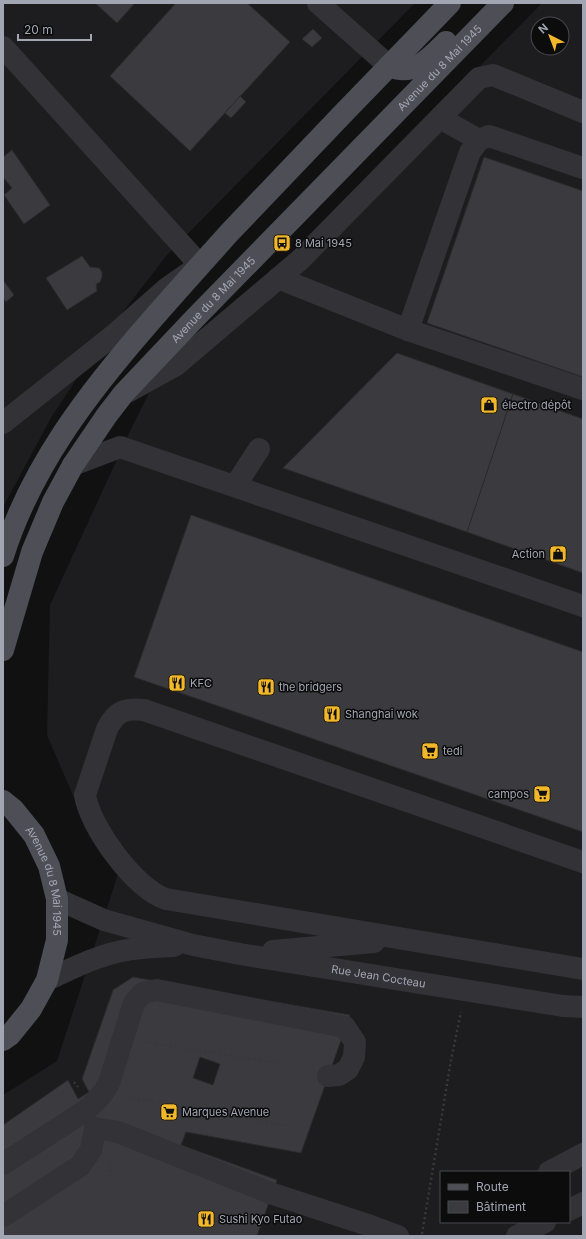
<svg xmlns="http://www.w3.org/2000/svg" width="586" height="1239" font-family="Inter,sans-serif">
	<rect width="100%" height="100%" fill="#111112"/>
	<g fill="#1d1d1f" fill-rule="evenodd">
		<polygon points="3,3 415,3 167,255 109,330 52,416 3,507"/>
		<path d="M542 3H583V1236H3V1095L57 1061 118 874 75 800 47 735 50 605 131 429 150 391 221 330ZM538 24H562V48H538ZM441 1172H569V1222H441Z"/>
	</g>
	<g fill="#3b3b3f" stroke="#2b2b2e" fill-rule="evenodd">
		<polygon points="95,3 135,3 117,23"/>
		<polygon points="176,3 247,3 290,42 190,151 110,76"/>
		<polygon points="313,29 322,38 312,47 302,39"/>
		<polygon points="240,96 246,102 231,118 225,113"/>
		<polygon points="12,150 50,205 24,224 4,195 12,188 3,177 3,157"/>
		<polygon points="484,157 583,191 583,377 427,323"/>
		<polygon points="82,256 90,267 99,268 102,272 102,277 100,282 96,284 97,291 67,310 46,278"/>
		<polygon points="3,280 14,295 6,302 3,298"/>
		<polygon points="397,353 513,394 467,532 283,468"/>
		<polygon points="513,394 583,419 583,573 467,532"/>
		<polygon points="191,515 583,652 583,832 134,677"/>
		<path d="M133 977 350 1015 301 1153 186 1132 181 1145 277 1180 257 1236H3V1125L68 1080 78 1099 89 1092 82 1079 113 990ZM200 1057 220 1064 213 1085 193 1078Z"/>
	</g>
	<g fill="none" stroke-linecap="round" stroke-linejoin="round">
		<g stroke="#38393e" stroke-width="2.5" stroke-dasharray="2 3" stroke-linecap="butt">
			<polyline points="145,1042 285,1064"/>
			<polyline points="74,1082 78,1087"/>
			<polyline points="128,1097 289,1126"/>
			<polyline points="109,1176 111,1164"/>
			<polyline points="422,1234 451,1060 461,1012"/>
		</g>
		<g stroke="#323237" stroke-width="22">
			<polyline points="318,3 389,66"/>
			<polyline points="3,47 200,265 166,289 115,334 3,423"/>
			<polyline points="440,118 479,140"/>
			<polyline points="278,278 408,330 583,389"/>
			<polyline points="408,330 470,152 479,140 489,136 583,168"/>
			<polyline points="129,391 176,365 301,259 479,78 493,75 583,112"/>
			<polyline points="73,465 120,447 583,606"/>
			<polyline points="235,486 259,449"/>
			<path d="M583 862 144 710C125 708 116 711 107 729L85 795C90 827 134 888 166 899L583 969"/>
			<path id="s1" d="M57 899 104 920 193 945 240 954 563 1006 583 1007"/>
			<polyline points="273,951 374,942"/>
			<path d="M47 980C71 969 96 956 122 951 139 947 156 947 174 946"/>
			<path d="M3 1164 85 1111C95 1103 103 1095 109 1083L134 1003 143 993 157 990 345 1027 355 1042 354 1057 348 1069 339 1075 328 1076"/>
			<polyline points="549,1172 583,1154"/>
			<polyline points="569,1210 583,1203"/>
			<polyline points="3,1216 80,1166 91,1150 95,1128 118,1132 273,1194 371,1226 398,1236"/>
			<polyline points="517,1236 545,1222"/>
		</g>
		<g stroke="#4e4f56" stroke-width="22">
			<path d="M389 66C414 77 430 58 446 42"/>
			<path d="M3 556C31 467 88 393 149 323 176 292 203 262 230 232 303 155 376 79 450 3"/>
			<path id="s2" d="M3 650 32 552 53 502 73 465 107 415 124 393 196 317 503 3"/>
			<path id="s3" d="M3 801 13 809 34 835 49 866 57 899V940L47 980 31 1009 10 1035 3 1040"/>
		</g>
	</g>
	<defs>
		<symbol id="bus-square" viewBox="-11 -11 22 22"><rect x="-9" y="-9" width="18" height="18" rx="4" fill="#f2b829" stroke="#0c0c0d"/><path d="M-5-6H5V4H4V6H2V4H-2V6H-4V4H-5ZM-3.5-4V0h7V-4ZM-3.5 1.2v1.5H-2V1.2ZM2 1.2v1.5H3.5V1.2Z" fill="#111"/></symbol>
		<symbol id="shop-square" viewBox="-11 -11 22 22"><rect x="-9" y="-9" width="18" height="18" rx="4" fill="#f2b829" stroke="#0c0c0d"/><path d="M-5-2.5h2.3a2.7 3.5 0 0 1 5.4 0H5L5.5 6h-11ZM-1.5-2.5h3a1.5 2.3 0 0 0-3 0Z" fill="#111"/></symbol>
		<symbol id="restaurant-square" viewBox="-11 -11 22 22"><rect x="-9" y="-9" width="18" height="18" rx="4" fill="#f2b829" stroke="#0c0c0d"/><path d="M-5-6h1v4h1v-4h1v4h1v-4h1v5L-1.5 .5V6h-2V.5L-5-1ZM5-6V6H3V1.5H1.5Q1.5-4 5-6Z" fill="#111"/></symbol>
		<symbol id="supermarket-square" viewBox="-11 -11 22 22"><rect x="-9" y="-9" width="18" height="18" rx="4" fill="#f2b829" stroke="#0c0c0d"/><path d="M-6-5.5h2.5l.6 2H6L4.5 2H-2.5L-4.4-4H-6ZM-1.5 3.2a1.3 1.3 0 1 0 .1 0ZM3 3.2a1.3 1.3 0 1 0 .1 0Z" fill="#111"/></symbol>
	</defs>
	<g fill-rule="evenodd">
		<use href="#bus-square" x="272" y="233" width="20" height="20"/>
		<use href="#shop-square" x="479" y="395" width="20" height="20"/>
		<use href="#shop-square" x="548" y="544" width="20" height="20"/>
		<use href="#restaurant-square" x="167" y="673" width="20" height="20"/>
		<use href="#restaurant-square" x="256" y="677" width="20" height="20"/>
		<use href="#restaurant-square" x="322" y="704" width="20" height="20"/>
		<use href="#supermarket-square" x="420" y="741" width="20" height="20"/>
		<use href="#supermarket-square" x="532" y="784" width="20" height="20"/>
		<use href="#supermarket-square" x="159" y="1102" width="20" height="20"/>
		<use href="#restaurant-square" x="196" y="1209" width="20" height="20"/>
	</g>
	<g text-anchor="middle" stroke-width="3" stroke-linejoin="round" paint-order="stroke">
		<g font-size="11" fill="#a2a6b3" stroke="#0c0c0d">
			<text dy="4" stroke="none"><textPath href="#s2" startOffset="740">Avenue du 8 Mai 1945</textPath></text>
			<text dy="4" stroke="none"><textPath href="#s2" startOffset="416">Avenue du 8 Mai 1945</textPath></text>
			<text dy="4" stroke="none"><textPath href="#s3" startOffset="94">Avenue du 8 Mai 1945</textPath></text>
			<text dy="4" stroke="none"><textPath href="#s1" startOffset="332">Rue Jean Cocteau</textPath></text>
		</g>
		<g font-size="11" fill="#a2a6b3" stroke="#0c0c0d" text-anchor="start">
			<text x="295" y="247">8 Mai 1945</text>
			<text x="502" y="409">électro dépôt</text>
			<text x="545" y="558" text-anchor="end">Action</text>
			<text x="190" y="687">KFC</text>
			<text x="279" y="691">the bridgers</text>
			<text x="345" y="718">Shanghai wok</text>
			<text x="443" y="755">tedi</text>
			<text x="529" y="798" text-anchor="end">campos</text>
			<text x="182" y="1116">Marques Avenue</text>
			<text x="219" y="1223">Sushi Kyo Futao</text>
		</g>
	</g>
	<rect width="586" height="1239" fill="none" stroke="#a2a6b3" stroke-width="8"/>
	<rect x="440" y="1171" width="130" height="52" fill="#0c0c0d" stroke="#484a4f"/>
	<rect x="448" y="1184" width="20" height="6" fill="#4e4f56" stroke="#484a4f"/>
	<text x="476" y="1191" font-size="12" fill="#a2a6b3">Route</text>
	<rect x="448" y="1201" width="20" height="12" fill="#3b3b3f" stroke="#484a4f"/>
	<text x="476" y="1211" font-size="12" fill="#a2a6b3">Bâtiment</text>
	<g transform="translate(550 36) rotate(318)"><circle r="19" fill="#0c0c0d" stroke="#484a4f"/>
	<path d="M0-3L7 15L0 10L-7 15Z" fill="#f2b829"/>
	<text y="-6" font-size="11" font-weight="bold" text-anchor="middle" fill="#a2a6b3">N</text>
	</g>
	<path d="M18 34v6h73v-6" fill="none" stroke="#a2a6b3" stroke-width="2"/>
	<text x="24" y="34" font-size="12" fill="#a2a6b3" stroke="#0c0c0d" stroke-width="3" paint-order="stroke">20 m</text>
</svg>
